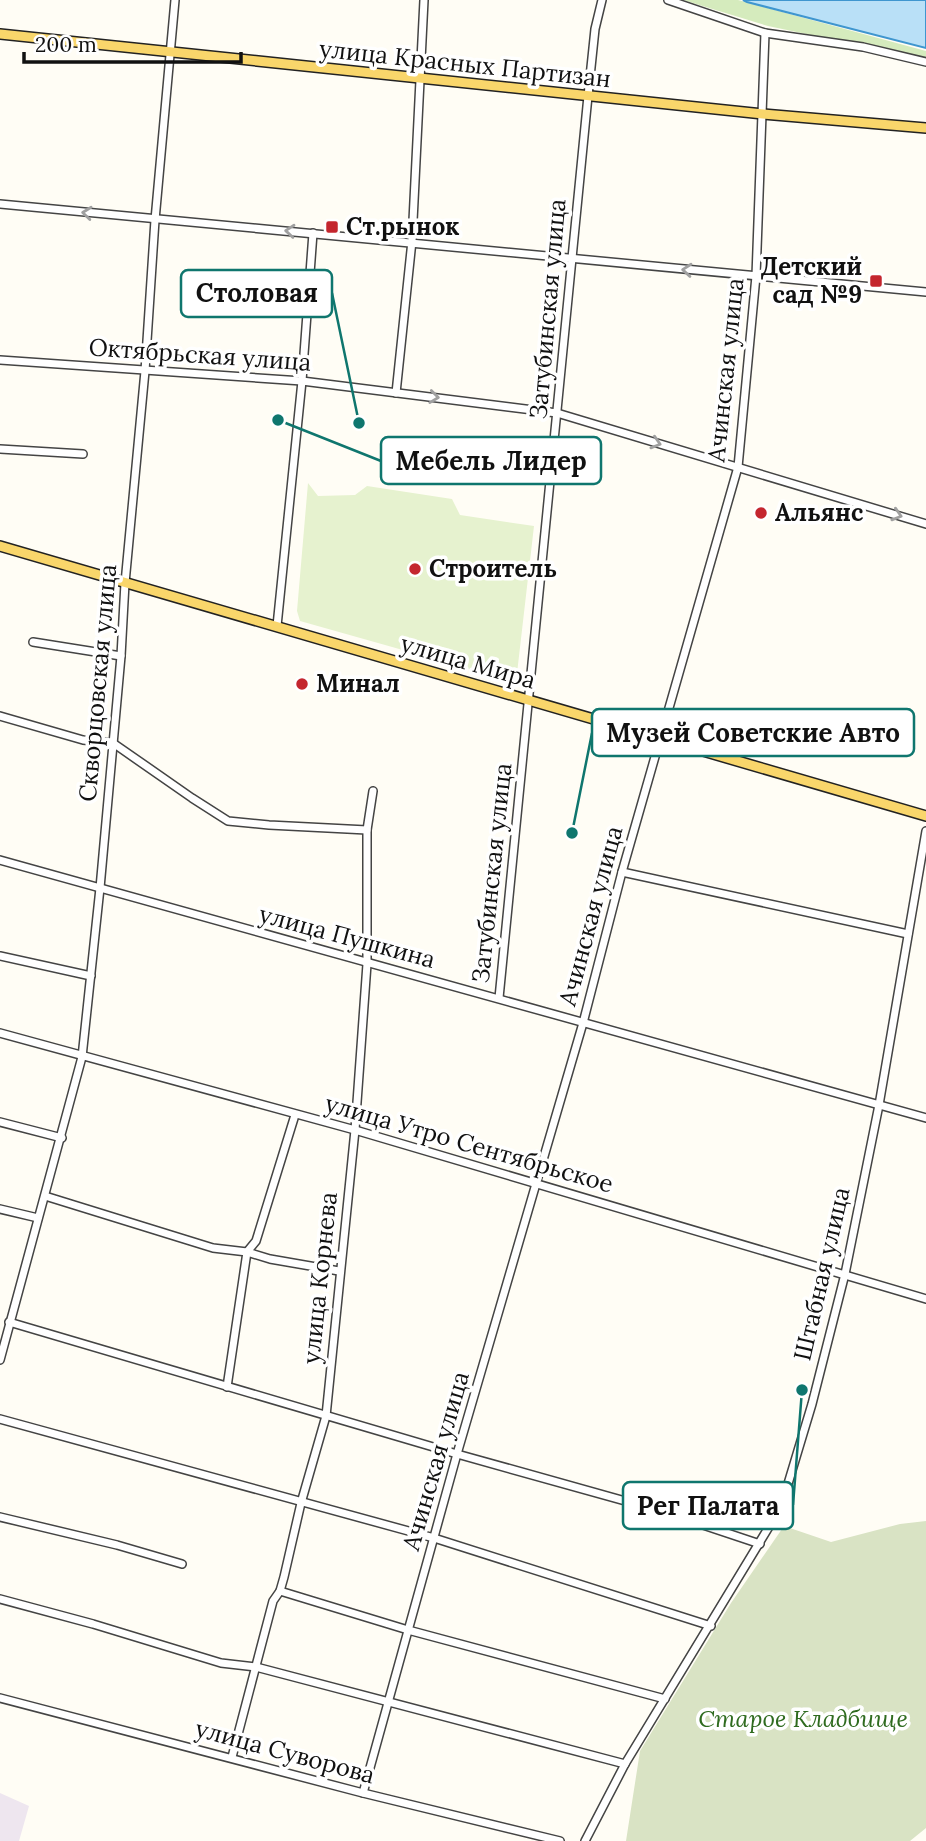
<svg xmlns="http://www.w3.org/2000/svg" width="926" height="1841" font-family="Lora,serif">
	<rect width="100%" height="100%" fill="#fffdf5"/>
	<polygon fill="#eee6ef" points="0,1793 29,1806 19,1841 0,1841"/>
	<polygon fill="#d5ebbd" points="683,0 738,0 926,51 926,59 768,26"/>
	<polygon fill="#d9e3c4" points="926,1521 926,1828 910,1841 626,1841 640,1751 731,1603 784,1526 831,1542 900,1524"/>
	<polygon fill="#e6f2cf" points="308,483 318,496 355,495 367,486 452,499 460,515 534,526 516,682 300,621 297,611"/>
	<polygon fill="#b9e0f7" stroke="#3f96cf" stroke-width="2" points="743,0 926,0 926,48 747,2"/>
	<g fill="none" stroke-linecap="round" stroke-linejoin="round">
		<defs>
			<g id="minor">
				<polyline points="668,0 765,33 863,47 926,62"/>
				<polyline points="0,204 926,292"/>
				<polyline points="0,360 302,381 557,413 926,524"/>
				<polyline points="396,393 412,241 424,0"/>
				<polyline points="0,449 83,454"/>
				<polyline points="277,626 302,381 313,233"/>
				<polyline points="33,642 121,656"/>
				<polyline points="0,716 83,740 113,743 192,798 228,821 269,825 367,830"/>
				<polyline points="0,860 926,1118"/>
				<polyline points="622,872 908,934"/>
				<polyline points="0,956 91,976"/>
				<polyline points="499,998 588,96 595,29 602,0"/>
				<polyline points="0,1033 355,1130 926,1299"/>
				<polyline points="0,1122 62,1138"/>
				<polyline points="45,1196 213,1248 247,1252 270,1259 339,1271"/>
				<polyline points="0,1209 38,1218"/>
				<polyline points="9,1322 457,1454 661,1511 760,1544"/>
				<polyline points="0,1360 82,1057 100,888 121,656 125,583 145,371 155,220 175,0"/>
				<polyline points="227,1387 247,1252 256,1241 295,1115"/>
				<polyline points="0,1419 434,1538 711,1626"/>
				<polyline points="0,1517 117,1545 182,1564"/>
				<polyline points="280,1591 408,1630 665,1699"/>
				<polyline points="0,1599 93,1624 221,1663 256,1667 625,1764"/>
				<polyline points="0,1698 363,1793 560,1841"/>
				<polyline points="232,1757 273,1601 280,1591 284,1577 301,1503 326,1416 355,1130 367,964 367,830 373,791"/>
				<polyline points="363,1793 457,1454 583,1023 622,872 738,467 756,276 765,33"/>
				<polyline points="585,1841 625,1764 781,1507 812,1404 845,1274 879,1105 926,831"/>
			</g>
			<g id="major">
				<polyline points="0,34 763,114 926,128"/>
				<polyline points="0,546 926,816"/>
			</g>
		</defs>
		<use href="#minor" stroke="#444" stroke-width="10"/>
		<use href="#major" stroke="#222" stroke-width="12"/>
		<use href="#minor" stroke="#fff" stroke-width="7"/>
		<use href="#major" stroke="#f9d66b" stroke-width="9"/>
	</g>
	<defs><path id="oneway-chevron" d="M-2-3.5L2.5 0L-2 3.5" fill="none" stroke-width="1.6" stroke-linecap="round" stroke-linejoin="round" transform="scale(1.75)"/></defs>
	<g stroke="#a0a0a0">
		<use href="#oneway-chevron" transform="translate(87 213) rotate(-174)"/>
		<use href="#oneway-chevron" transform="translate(290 231) rotate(-175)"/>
		<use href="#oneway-chevron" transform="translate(687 270) rotate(-175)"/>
		<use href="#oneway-chevron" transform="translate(434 397) rotate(7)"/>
		<use href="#oneway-chevron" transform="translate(656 443) rotate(17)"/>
		<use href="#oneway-chevron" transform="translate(897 515) rotate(17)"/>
	</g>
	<g fill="#c4262e" stroke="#fff" stroke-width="2.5">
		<rect x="325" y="220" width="14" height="14" rx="3.5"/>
		<rect x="869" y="274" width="14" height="14" rx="3.5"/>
		<circle cx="761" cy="513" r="7"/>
		<circle cx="415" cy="569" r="7"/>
		<circle cx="302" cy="684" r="7"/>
	</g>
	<g text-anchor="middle" stroke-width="7" stroke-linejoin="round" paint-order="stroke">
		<g font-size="24" fill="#111" stroke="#fff">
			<text transform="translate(465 64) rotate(6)" y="8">улица Красных Партизан</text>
			<text transform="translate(548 309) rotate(-85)" y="8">Затубинская улица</text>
			<text transform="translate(200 355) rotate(4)" y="8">Октябрьская улица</text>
			<text transform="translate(726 370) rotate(-84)" y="8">Ачинская улица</text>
			<text transform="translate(468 662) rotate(16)" y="8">улица Мира</text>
			<text transform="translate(98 683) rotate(-85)" y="8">Скворцовская улица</text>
			<text transform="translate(492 873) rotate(-84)" y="8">Затубинская улица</text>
			<text transform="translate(591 916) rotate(-75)" y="8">Ачинская улица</text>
			<text transform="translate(347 937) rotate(15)" y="8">улица Пушкина</text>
			<text transform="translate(469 1144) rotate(16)" y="8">улица Утро Сентябрьское</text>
			<text transform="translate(822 1274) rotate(-77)" y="8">Штабная улица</text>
			<text transform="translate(320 1278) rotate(-84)" y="8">улица Корнева</text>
			<text transform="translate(436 1461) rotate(-74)" y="8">Ачинская улица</text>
			<text transform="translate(285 1752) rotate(15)" y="8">улица Суворова</text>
		</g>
		<g font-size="24" font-weight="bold" fill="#111" stroke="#fff" text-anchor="start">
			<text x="346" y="235">Ст.рынок</text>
			<text x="862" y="275" text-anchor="end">Детский<tspan x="862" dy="28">сад №9</tspan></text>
			<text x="775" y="521">Альянс</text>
			<text x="429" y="577">Строитель</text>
			<text x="316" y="692">Минал</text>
		</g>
		<g font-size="24" font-style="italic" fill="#2f6b1f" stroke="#fff">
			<text x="803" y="1727">Старое Кладбище</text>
		</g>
	</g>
	<path fill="none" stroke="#0f766e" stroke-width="2.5" d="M359 423L332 293M278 420L381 461M572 833L592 733M802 1390L793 1505"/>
	<g fill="#0f766e" stroke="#fff" stroke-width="2.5">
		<circle cx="359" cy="423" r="7"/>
		<circle cx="278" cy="420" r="7"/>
		<circle cx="572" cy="833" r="7"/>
		<circle cx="802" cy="1390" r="7"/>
	</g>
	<g fill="#fff" stroke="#0f766e" stroke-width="2.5">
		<rect x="181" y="270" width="151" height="47" rx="7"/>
		<rect x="381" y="437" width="220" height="47" rx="7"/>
		<rect x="592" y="709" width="322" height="47" rx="7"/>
		<rect x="623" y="1482" width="170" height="47" rx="7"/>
	</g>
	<g font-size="26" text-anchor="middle" font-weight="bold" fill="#111">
		<text x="257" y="302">Столовая</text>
		<text x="491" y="470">Мебель Лидер</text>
		<text x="753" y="742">Музей Советские Авто</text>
		<text x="708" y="1515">Рег Палата</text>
	</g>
	<path d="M24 52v10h217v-10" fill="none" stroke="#111111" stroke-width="3.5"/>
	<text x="35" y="52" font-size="21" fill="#111111" stroke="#ffffff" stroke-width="5" paint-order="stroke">200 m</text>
</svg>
